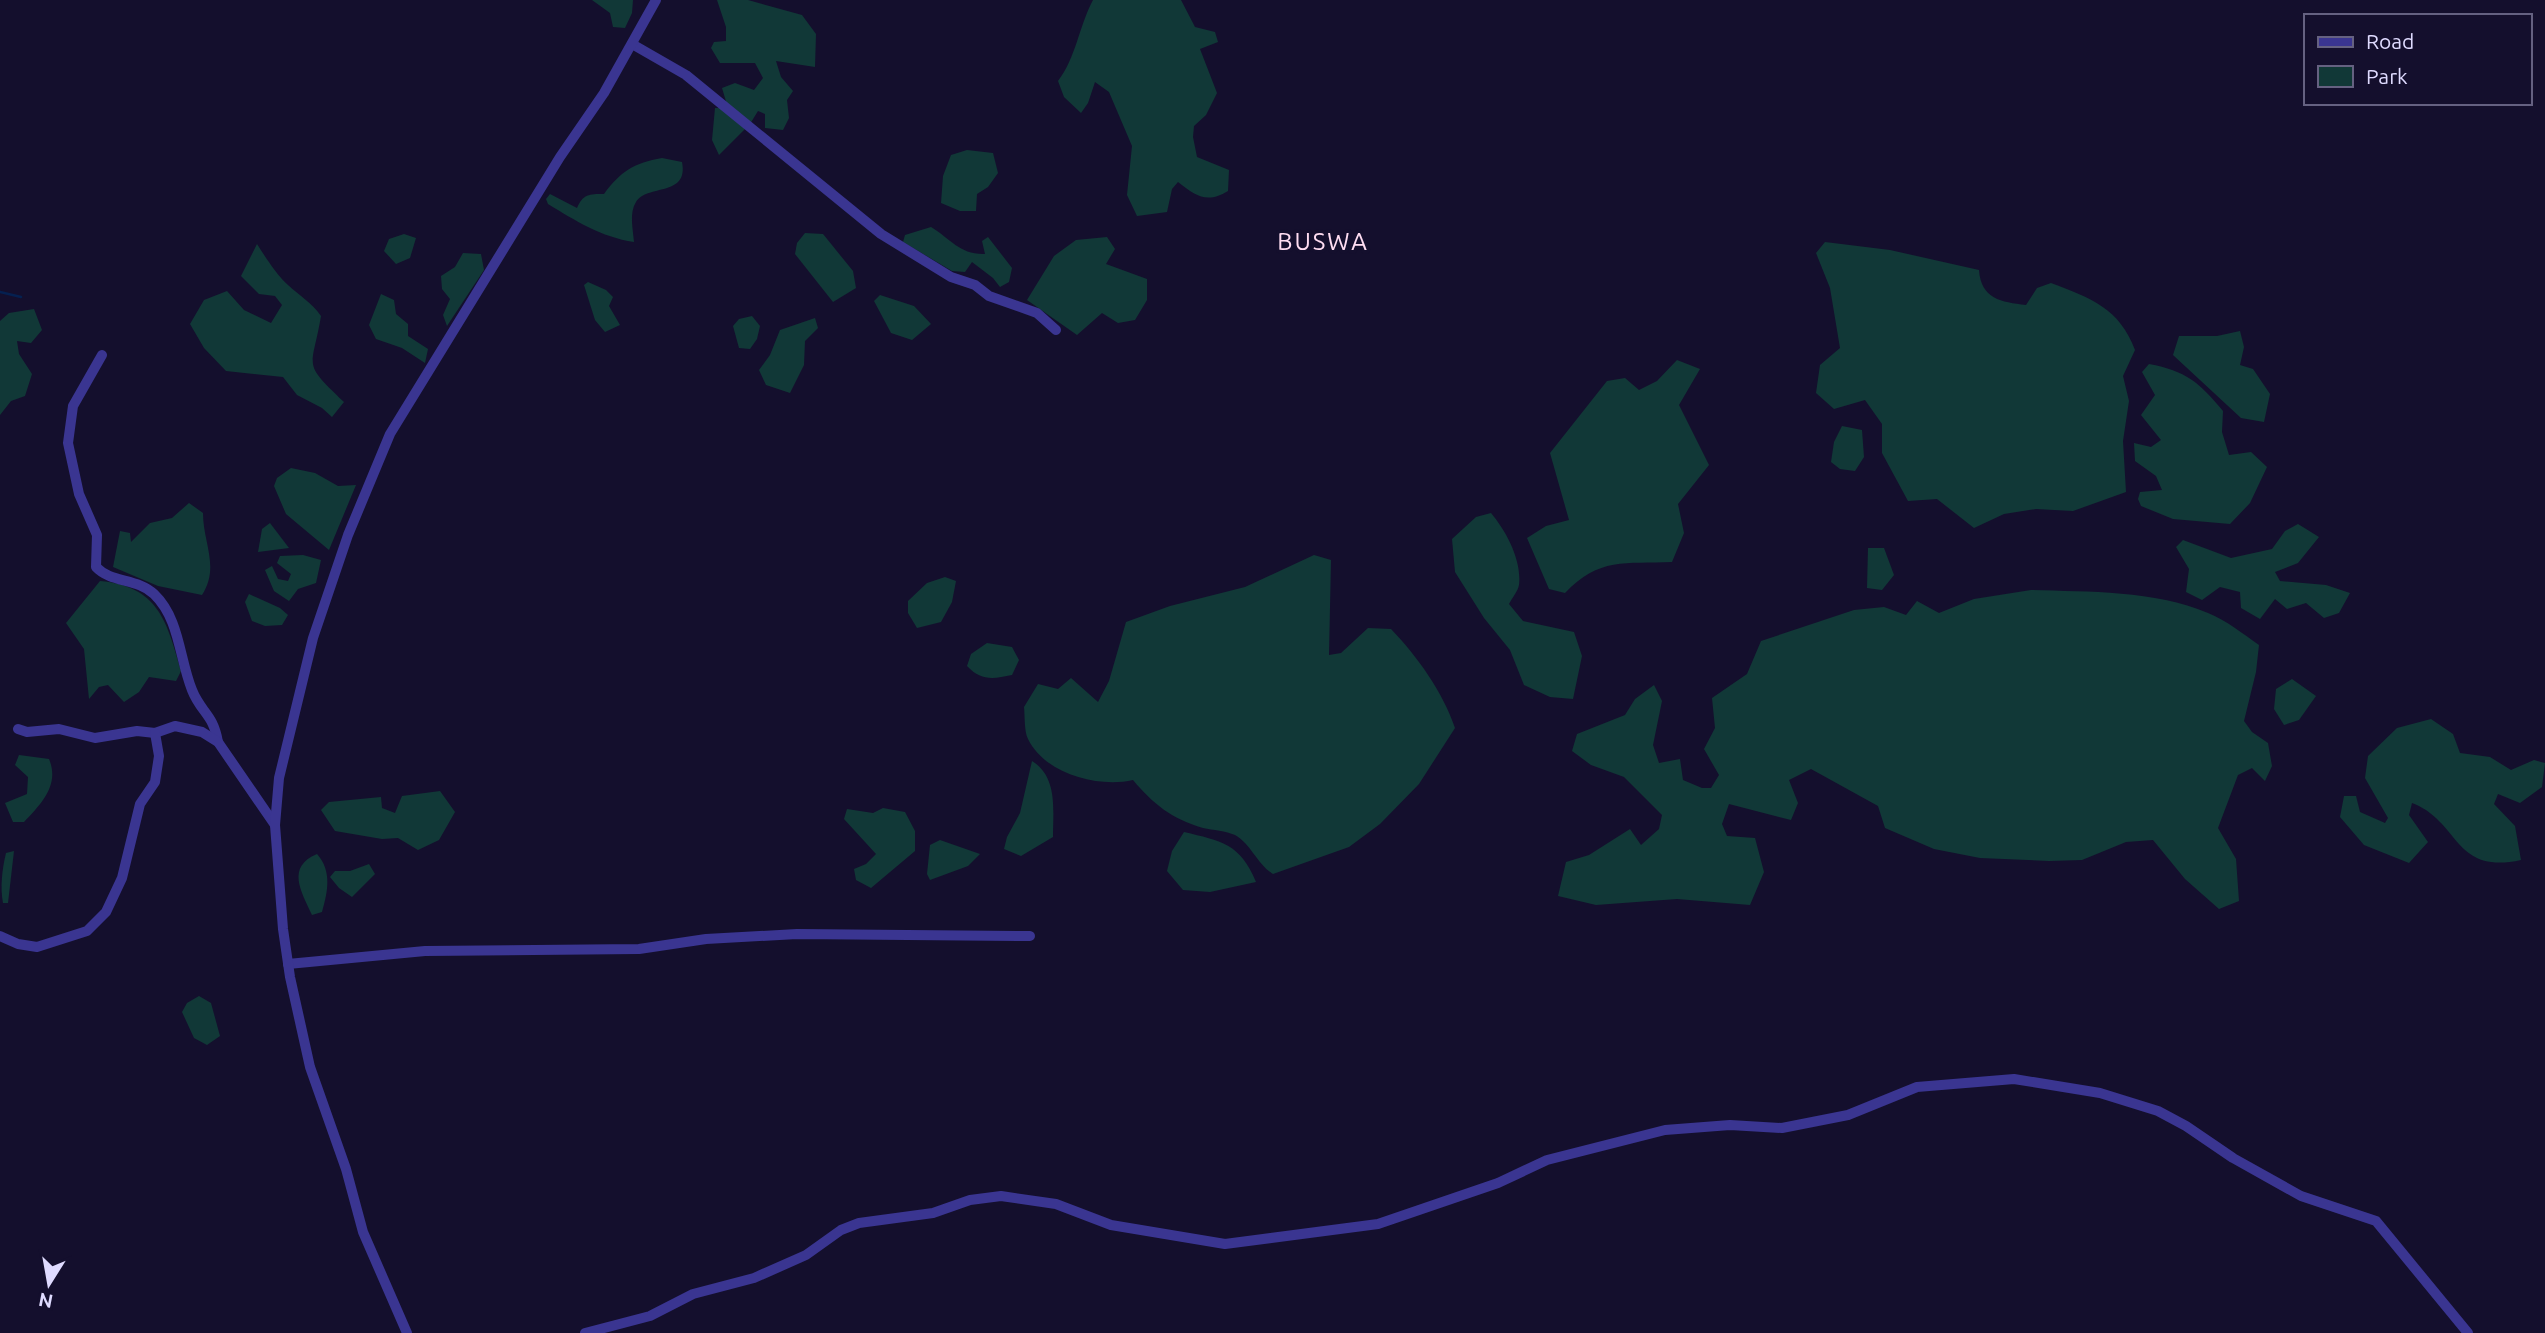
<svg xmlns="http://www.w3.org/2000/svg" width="2545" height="1333" font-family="Ubuntu,sans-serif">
	<rect width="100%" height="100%" fill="#140f2d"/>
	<g fill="#113837">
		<polygon points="592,0 633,0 632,13 625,28 613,27 610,13"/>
		<polygon points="717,0 748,0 802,15 816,34 815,67 776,61 781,77 793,91 787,100 789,118 783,130 765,128 765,114 758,111 750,124 719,155 712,140 715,108 728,108 722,88 735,83 754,90 763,78 755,63 720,63 711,48 714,42 726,41 726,27"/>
		<path d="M1093 0H1181L1195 27 1215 32 1218 42 1200 49 1217 93 1206 115 1194 126 1193 137 1197 157 1229 170 1228 191C1207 204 1196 196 1178 182L1172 189 1167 212 1137 216 1127 195 1132 146 1109 92 1095 82 1088 103 1081 113 1064 97 1058 81C1076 58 1079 26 1093 0Z"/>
		<polygon points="967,150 993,153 998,173 988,187 977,194 976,211 960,211 941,203 943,176 951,155"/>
		<path d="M662 158 682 162C689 197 647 184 636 202 629 213 633 229 634 242 601 237 576 221 548 204L546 199 550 194 577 208C583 194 589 194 604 194 621 171 634 163 662 158Z"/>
		<path d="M931 227C951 239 960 255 985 254L982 241 988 237 1012 268 1009 282 1000 287 993 278 972 262 965 272 952 271 903 242 905 235Z"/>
		<polygon points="805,233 823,234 853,271 856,288 833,302 795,254 797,243"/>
		<polygon points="404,234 416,238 410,258 396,264 384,251 389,239"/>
		<polygon points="1107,237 1115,249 1106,264 1147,279 1147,300 1135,320 1118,323 1102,313 1077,335 1027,300 1054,256 1076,240"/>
		<path d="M1825 242 1890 250 1979 270C1981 299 2001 302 2026 305L2037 288 2051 283C2091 298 2119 308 2135 350L2123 376 2129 401 2123 441 2126 492 2073 511 2036 509 2004 514 1974 528 1937 499 1908 501 1882 453V424L1865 400 1834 409 1816 393 1820 365 1840 348 1830 288 1816 253Z"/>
		<path d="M257 244C266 258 276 274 288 285 300 296 311 302 321 316 312 370 301 361 344 402L332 417 322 408 297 395 283 377 226 371 204 348 190 324 204 300 227 291 244 310 271 323 282 305 275 296 259 294 241 276Z"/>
		<polygon points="463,253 481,254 484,270 447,326 443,315 450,299 442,289 441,276 455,267"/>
		<polygon points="588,282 606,290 613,297 609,306 620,325 605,332 595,320 584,285"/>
		<polygon points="381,294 394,300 396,314 408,324 408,336 428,349 425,363 402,348 376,339 369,325"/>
		<polygon points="880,295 914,306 931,324 912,340 891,333 874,301"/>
		<polygon points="34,309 42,330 31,343 17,341 19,354 32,374 25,396 11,401 0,415 0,321 9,313"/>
		<polygon points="752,316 760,326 757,339 750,349 739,348 733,326 739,319"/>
		<polygon points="815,318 818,328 805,341 804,365 790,393 766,385 759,370 770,355 780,330"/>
		<polygon points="2240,331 2244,347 2240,365 2253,369 2270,394 2264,422 2241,418 2173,355 2179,336 2217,336"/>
		<path d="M1677 360 1700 369 1679 405 1709 465 1678 504 1684 533 1672 562C1625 564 1599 557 1565 593L1549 589 1527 538 1546 526 1569 520 1550 453 1607 381 1625 378 1639 390 1657 381Z"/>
		<path d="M2149 364C2186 371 2199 382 2223 411L2222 432 2229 455 2251 452 2267 467 2250 503 2230 524 2173 519 2141 506 2138 499 2140 492 2162 490 2156 476 2135 461 2134 443 2151 447 2161 440 2141 415 2155 395 2142 372Z"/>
		<polygon points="1842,426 1862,430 1864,457 1855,471 1840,469 1831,462 1834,442"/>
		<polygon points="291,468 315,473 338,486 356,485 329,550 286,514 274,486 277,478"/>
		<path d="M189 503 203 513C203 543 220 567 202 595L158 586 113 567 120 531 130 533 131 542 150 523 172 518Z"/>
		<path d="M1491 513C1506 531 1522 560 1519 585 1518 591 1512 598 1509 604L1523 621 1574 632 1582 656 1573 699 1550 697 1524 685 1510 650 1484 618 1455 572 1452 539 1476 517Z"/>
		<polygon points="270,523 289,548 258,552 262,529"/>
		<polygon points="2298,524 2319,537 2298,563 2275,572 2280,581 2326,585 2350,593 2339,613 2324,618 2306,603 2287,609 2275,599 2260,619 2241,608 2240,592 2220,587 2202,600 2186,592 2189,569 2176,547 2183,540 2231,558 2272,549 2285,531"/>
		<polygon points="1868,548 1884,548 1894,575 1882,590 1867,588"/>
		<polygon points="303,555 321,560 316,583 298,589 289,601 274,591 265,570 272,566 278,579 288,581 291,574 277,563 280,556"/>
		<path d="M1314 555 1331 560 1329 655 1341 653 1368 628 1391 629C1417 656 1443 692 1455 728L1419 784 1380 824 1349 847 1273 874C1257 864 1251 844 1235 835 1226 831 1213 830 1203 828 1172 819 1153 804 1133 780 1098 788 1045 774 1028 739 1024 731 1025 716 1024 707L1038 684 1058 689 1071 678 1098 702 1109 681 1126 622 1170 606 1245 587Z"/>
		<polygon points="945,577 956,581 952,602 941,622 917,628 908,613 908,601 927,583"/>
		<path d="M100 581C158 586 167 621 181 671L176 681 149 677 139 692 124 702 108 685 99 687 89 699 84 649 66 623Z"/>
		<path d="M2031 590C2088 592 2154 590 2208 613 2226 620 2243 634 2259 645L2256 672 2244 721 2252 732 2268 743 2272 766 2265 781 2252 768 2238 775 2218 828 2236 859 2239 901 2219 909 2185 879 2153 840 2126 842 2082 860 2049 861 1980 858 1934 849 1885 828 1878 806 1811 769 1789 780 1798 803 1791 820 1729 804 1722 824 1727 836 1755 838 1764 872 1750 905 1677 899 1596 905 1558 896 1566 862 1589 855 1630 829 1641 845 1659 829 1662 815 1624 777 1591 765 1572 751 1577 734 1625 715 1635 699 1654 685 1662 701 1653 745 1659 763 1680 759 1683 780 1702 788H1711L1719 775 1704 749 1715 728 1712 698 1747 674 1761 641 1854 610 1884 607 1906 615 1917 601 1939 613 1974 599Z"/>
		<polygon points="249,594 280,608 288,615 282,625 265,626 252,621 245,602"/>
		<path d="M987 643 1012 647 1019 660 1012 675C993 679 981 681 967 666L971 654Z"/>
		<polygon points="2292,679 2316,696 2299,720 2284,725 2274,709 2276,689"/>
		<path d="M2431 719 2453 734 2460 753 2490 757 2511 770 2534 760 2545 763 2542 787 2520 803 2498 794 2494 804 2515 826 2521 860C2453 875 2460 821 2412 803L2409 815 2428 842 2409 863 2364 845 2340 817 2344 796H2356L2360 812 2385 823 2388 818 2365 778 2368 756 2397 728Z"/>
		<path d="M19 755 49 759C60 785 41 804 24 822H13L5 803 27 794 28 777 15 765Z"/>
		<path d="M1032 761C1058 777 1053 810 1053 837L1021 856 1004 849 1007 837 1020 813Z"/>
		<polygon points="440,791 455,812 439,840 418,850 398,838 382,839 335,831 321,810 329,802 381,797 382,808 395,813 402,796"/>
		<polygon points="883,808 905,812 915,831 915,851 871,888 856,880 854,869 866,864 876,854 844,819 847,809 873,813"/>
		<path d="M1184 832C1221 841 1240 843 1256 882L1210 892 1183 890 1167 871 1172 851Z"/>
		<polygon points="940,840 980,854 968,866 930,880 927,874 930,845"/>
		<path d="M14 851 8 903H3C0 888 2 869 6 853Z"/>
		<path d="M317 854C332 871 328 891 322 912L312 915C301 891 286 867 317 854Z"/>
		<polygon points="369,864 375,874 352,897 339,888 330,877 335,871 350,871"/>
		<polygon points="199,996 211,1003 220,1036 207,1045 194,1038 182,1012 187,1003"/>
	</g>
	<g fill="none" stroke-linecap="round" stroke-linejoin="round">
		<polyline stroke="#052050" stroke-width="2.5" points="0,292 21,297"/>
		<g stroke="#3a3591" stroke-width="10">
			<polyline points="632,44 686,75 881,234 951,277 975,285 989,296 1037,313 1056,330"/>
			<path d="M102 355 73 406 68 443 79 494 97 535 96 567C111 583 137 578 154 594 180 619 179 658 192 690 201 713 213 713 218 742"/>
			<polyline points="18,729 27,732 59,729 95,738 137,731 155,733 175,726 202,732 218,742 275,825"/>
			<polyline points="0,936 18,944 37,947 87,931 106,912 122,878 140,804 155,782 159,756 155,733"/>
			<polyline points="288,964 425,951 639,949 706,939 797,934 1030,936"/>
			<polyline points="407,1333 363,1232 346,1169 310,1067 290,977 283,929 275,825 279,778 313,638 348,535 390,434 560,157 604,93 656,0"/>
			<polyline points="585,1333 650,1316 693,1294 754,1278 806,1255 841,1230 859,1223 933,1213 970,1200 1001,1196 1056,1204 1111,1225 1225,1244 1378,1224 1498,1183 1547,1160 1665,1130 1730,1125 1782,1128 1848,1115 1917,1087 2014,1079 2100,1093 2158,1111 2186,1126 2233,1158 2301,1196 2376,1221 2468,1333"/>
		</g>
	</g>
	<g text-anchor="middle" stroke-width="7" stroke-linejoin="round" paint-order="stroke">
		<g font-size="24" letter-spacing="2" fill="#ffddf2" stroke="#140f2d">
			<text x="1323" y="250">BUSWA</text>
		</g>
	</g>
	<rect x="2304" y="14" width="228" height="91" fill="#140f2d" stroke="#656181" stroke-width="2"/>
	<rect x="2318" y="37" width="35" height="10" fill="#3a3591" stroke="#656181" stroke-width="2"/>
	<text x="2366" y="49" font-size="21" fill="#dfdbff">Road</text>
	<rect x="2318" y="66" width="35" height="21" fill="#113837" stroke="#656181" stroke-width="2"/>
	<text x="2366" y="84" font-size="21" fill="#dfdbff">Park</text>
	<g transform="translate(49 1284) rotate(191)" stroke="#140f2d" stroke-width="5" paint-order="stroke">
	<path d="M0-5L12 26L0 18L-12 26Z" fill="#dfdbff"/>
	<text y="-10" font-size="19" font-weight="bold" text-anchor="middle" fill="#dfdbff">N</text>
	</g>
</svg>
